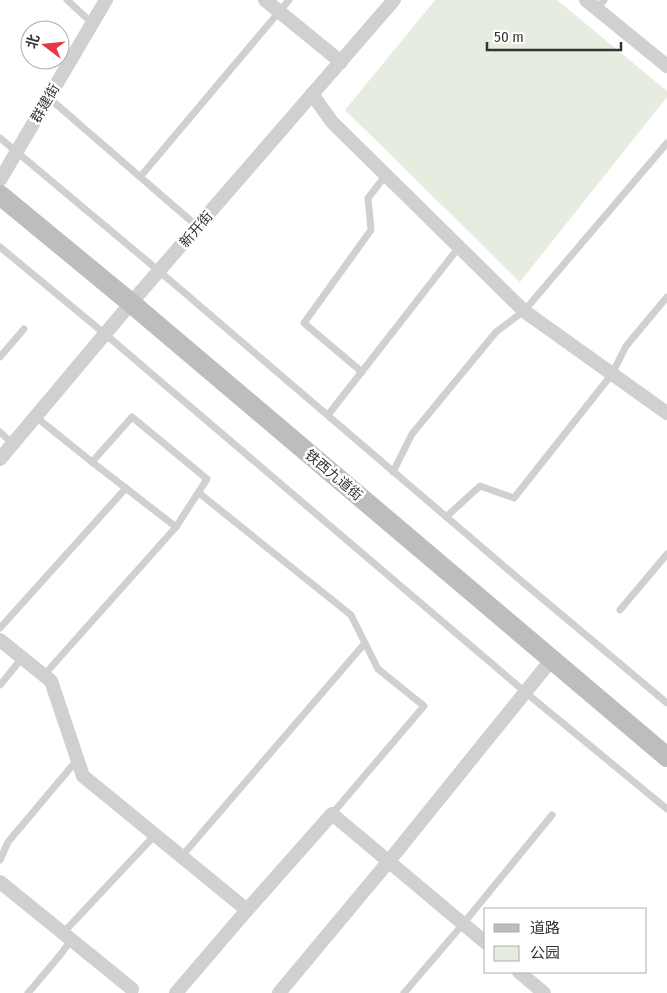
<svg xmlns="http://www.w3.org/2000/svg" width="667" height="993" font-family="'Fira Sans Condensed','Noto Sans SC',sans-serif">
	<rect width="100%" height="100%" fill="#fff"/>
	<polygon fill="#e6ecdf" points="435,0 557,0 667,91 667,97 520,282 345,110"/>
	<g fill="none" stroke-linecap="round" stroke-linejoin="round">
		<g stroke="#d0d0d0" stroke-width="7">
			<polyline points="67,0 92,23"/>
			<polyline points="597,9 604,0"/>
			<polyline points="49,98 198,227"/>
			<polyline points="0,138 159,271 519,579 667,703"/>
			<polyline points="140,177 289,0"/>
			<polyline points="0,247 105,334 525,692 667,809"/>
			<polyline points="0,357 24,329"/>
			<polyline points="362,372 304,323 371,230 368,198 386,175"/>
			<polyline points="328,415 459,247"/>
			<polyline points="36,417 92,462 132,417 207,479 176,527 44,675"/>
			<polyline points="0,432 13,444"/>
			<polyline points="92,462 176,527"/>
			<polyline points="393,472 412,434 496,332 524,311 667,143"/>
			<polyline points="199,493 351,615 378,669 424,706 332,814"/>
			<polyline points="446,517 480,486 514,498 612,374 626,346 667,297"/>
			<polyline points="620,610 667,554"/>
			<polyline points="0,628 126,488"/>
			<polyline points="0,685 22,658"/>
			<polyline points="181,857 365,643"/>
			<polyline points="0,860 8,842 77,760"/>
			<polyline points="63,933 155,835"/>
			<polyline points="28,993 61,954 71,940"/>
			<polyline points="404,993 463,924 552,815"/>
		</g>
		<g stroke="#d0d0d0" stroke-width="14">
			<polyline points="265,0 341,62"/>
			<polyline points="586,0 667,66"/>
			<polyline points="312,94 332,122 524,311 667,413"/>
			<polyline points="0,180 106,0"/>
			<polyline points="0,459 131,303 394,0"/>
			<polyline points="0,640 51,681 83,776 247,910"/>
			<polyline points="0,882 132,989"/>
			<polyline points="519,972 544,993"/>
			<polyline points="176,993 247,910 332,814 486,943"/>
			<polyline points="279,993 389,861 552,659"/>
		</g>
		<polyline stroke="#bdbdbd" stroke-width="20" points="0,195 131,303 667,757"/>
	</g>
	<g text-anchor="middle" stroke-width="5" stroke-linejoin="round" paint-order="stroke">
		<g font-size="14" fill="#333" stroke="#fff">
			<text transform="translate(45 103) rotate(-60)" y="5">群建街</text>
			<text transform="translate(196 229) rotate(-49)" y="5">新开街</text>
			<text transform="translate(334 475) rotate(40)" y="5">铁西九道街</text>
		</g>
	</g>
	<rect x="484" y="908" width="162" height="65" fill="#ffffff" stroke="#adadad"/>
	<rect x="494" y="924" width="25" height="8" fill="#bdbdbd" stroke="#adadad"/>
	<text x="530" y="933" font-size="15" fill="#333333">道路</text>
	<rect x="494" y="946" width="25" height="15" fill="#e6ecdf" stroke="#adadad"/>
	<text x="530" y="958" font-size="15" fill="#333333">公园</text>
	<g transform="translate(45 45) rotate(286)"><circle r="24" fill="#ffffff" stroke="#adadad"/>
	<path d="M0-4L9 19L0 12L-9 19Z" fill="#e63946"/>
	<text y="-8" font-size="14" font-weight="bold" text-anchor="middle" fill="#333333">北</text>
	</g>
	<path d="M487 42v8h134v-8" fill="none" stroke="#333333" stroke-width="2.5"/>
	<text x="494" y="42" font-size="15" fill="#333333" stroke="#ffffff" stroke-width="4" paint-order="stroke">50 m</text>
</svg>
